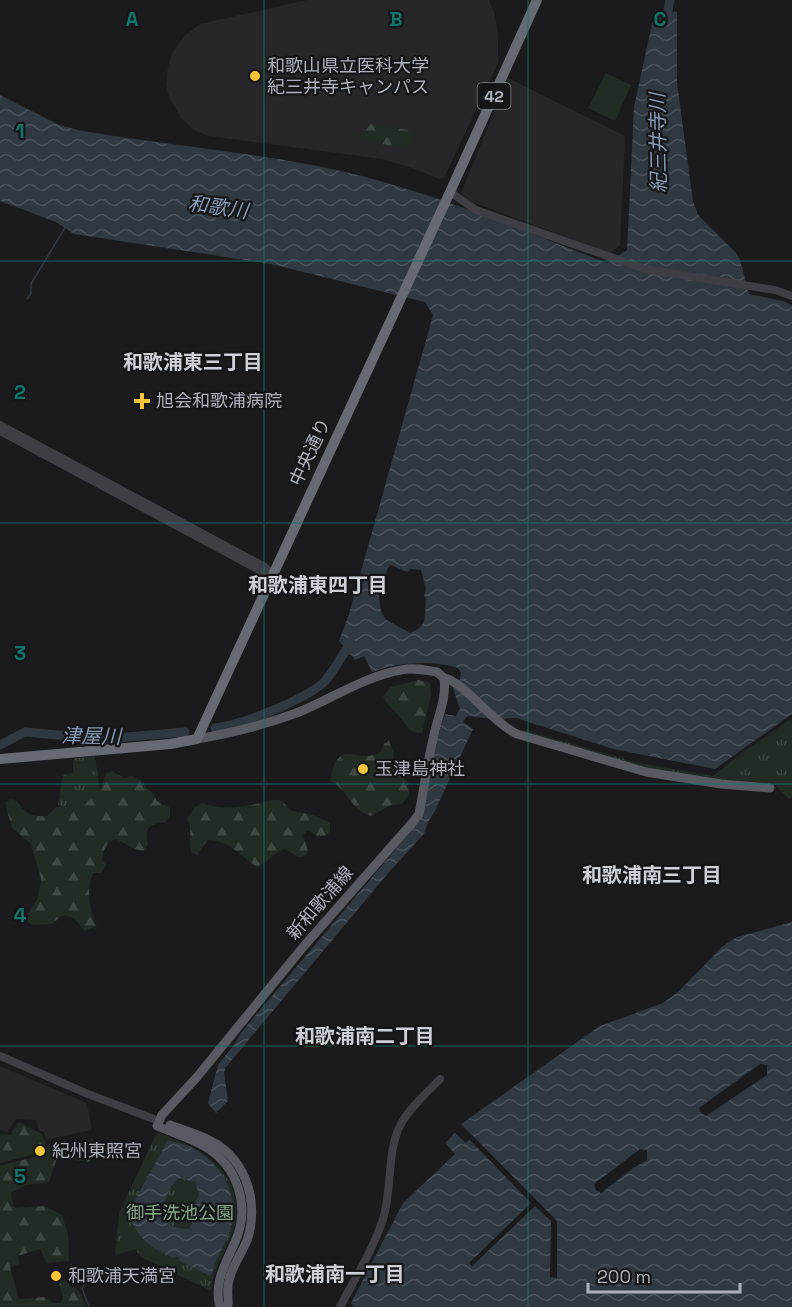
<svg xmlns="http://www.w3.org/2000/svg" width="792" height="1307" font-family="'Space Grotesk','Noto Sans JP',sans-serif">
	<defs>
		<pattern id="forest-firs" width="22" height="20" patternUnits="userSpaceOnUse" patternTransform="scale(1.5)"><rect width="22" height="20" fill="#222b24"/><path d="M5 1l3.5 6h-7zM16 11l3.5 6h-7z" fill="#3f4742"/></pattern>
		<pattern id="park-tufts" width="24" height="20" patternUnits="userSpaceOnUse" patternTransform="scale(1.5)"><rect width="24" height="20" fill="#222b24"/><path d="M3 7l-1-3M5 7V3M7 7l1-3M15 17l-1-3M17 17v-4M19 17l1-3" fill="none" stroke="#3f4742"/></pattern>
		<pattern id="water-waves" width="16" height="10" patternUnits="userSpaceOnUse" patternTransform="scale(1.5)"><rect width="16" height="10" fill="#303842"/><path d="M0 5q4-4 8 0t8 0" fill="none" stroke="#4b525b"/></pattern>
	</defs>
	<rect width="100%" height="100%" fill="#1b1b1d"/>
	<g fill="#27272a">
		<polygon points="307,0 489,0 495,15 498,33 498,63 444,178 440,179 406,166 382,159 208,136 194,130 181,118 170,99 166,85 168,67 172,53 184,36 200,24"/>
		<polygon points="508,78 625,136 620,246 610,253 469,201 461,193"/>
		<polygon points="0,1066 87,1103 92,1130 46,1140 44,1132 39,1130 36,1120 16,1119 7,1132 0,1130"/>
	</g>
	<polygon fill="#222b24" points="606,73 631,85 615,121 588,108"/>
	<g fill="url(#forest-firs)">
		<polygon points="371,124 408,130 412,136 412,143 406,148 363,141 361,136"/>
		<path d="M419 680 430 683 431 695 422 733C409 733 407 725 399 716 393 709 388 706 383 697L391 687Z"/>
		<path d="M389 741 393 751 394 768 408 782 409 794 402 804 391 805 371 816C350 810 349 790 330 781 338 734 358 766 381 752L384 744Z"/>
		<path d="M112 771 124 778 132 776 141 780 148 790 153 793 157 801 170 808V815L166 822C149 825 144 826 148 845L143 851 135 849 116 839C106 841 104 850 102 859L106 865 101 873H94C85 885 90 913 97 926L85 931 74 918 64 915 51 924 32 925 27 921V915L38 898 41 879 31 844 12 828 5 803 10 799 17 801C25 814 32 817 47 816L56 807H67L101 788 106 774Z"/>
		<path d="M272 800H281L292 811 313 815 330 823V831L327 835 318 837 308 830 303 835 308 851 305 856 298 857 285 849C272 853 268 863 257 867 241 856 230 841 208 840L202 847 198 855 192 853C187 841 194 831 187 819L194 808 202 803C225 812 249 806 272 800Z"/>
		<polygon points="18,1123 21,1123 42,1134 46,1143 45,1145 38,1147 39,1153 0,1163 0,1134 10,1135"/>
		<path d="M92 1139 96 1144V1154L89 1162 57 1158 49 1182 26 1185 11 1193 13 1206 15 1208 45 1206 62 1215 68 1234 69 1261 47 1263 40 1249 18 1256 19 1264 10 1267 19 1299 45 1297 54 1303H60L63 1297 59 1284 65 1278 70 1286C81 1289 82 1296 86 1307H0V1166L42 1155 41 1149Z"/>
	</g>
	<g fill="url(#park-tufts)">
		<polygon points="792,718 792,797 789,799 775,785 768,783 713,781 646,768 524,733 525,730 634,762 713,776 742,753"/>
		<polygon points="95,756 100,793 83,805 70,810 58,805 63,775 73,773 73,759"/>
		<path d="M157 1132C187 1145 220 1155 232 1189 237 1202 238 1216 233 1230 226 1251 213 1268 211 1291L141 1257 135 1249 115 1255 119 1213Z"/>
	</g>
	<g fill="url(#water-waves)" fill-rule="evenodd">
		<path d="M655 10 677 12V83L693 201 698 215 736 253 740 260 749 294 783 301 792 305V714L715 769 613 749 516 718H508L503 720 467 716 463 722 473 729 435 811 428 822 424 834 389 872 226 1067 224 1072 228 1101 216 1113 208 1103 218 1065 236 1042 240 1034 421 819 433 751 445 714 456 716 460 709 453 689 460 680 461 673 458 668C431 660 399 662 372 672L364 656 355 660 339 641 349 614 433 315 425 302 271 264 74 234 56 222 0 201V95L59 125 83 131C175 147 271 153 362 176 446 198 527 232 607 263L627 250 634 107ZM391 565 407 572 410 569 421 570 426 589 424 596 426 599C424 617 429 625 410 633L385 619 381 611 378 591 389 566Z"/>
		<polygon points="792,922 792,1307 354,1307 351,1303 403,1203 455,1154 445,1143 455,1133 466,1143 473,1136 461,1124 600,1026 663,1003 678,992 723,946 737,937"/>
		<path d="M168 1140C175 1143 185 1144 189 1146 221 1161 241 1196 230 1231 225 1246 215 1259 212 1274L208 1275 180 1261 178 1257 173 1258C157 1250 144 1244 135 1228 132 1221 129 1217 130 1209ZM181 1178 195 1182 199 1195 193 1207 192 1224 189 1229C178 1229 160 1225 162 1209 162 1205 166 1200 167 1196 170 1188 173 1181 181 1178Z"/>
	</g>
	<g fill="#1b1b1d">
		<polygon points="760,1064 767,1065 767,1075 706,1116 701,1113 699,1108"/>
		<polygon points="471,1134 557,1221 557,1278 550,1277 551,1221 535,1206 472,1266 469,1263 531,1203 469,1139"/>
		<polygon points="640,1149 647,1150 647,1160 633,1168 601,1193 596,1190 594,1184"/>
	</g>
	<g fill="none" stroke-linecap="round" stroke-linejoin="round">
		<g stroke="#303842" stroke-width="1.5">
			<polyline points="27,299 31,293 31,284 66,226"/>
			<polyline points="89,1307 82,1288 89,1281 110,1272"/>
		</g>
		<g stroke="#303842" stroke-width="9">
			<polyline points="666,21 670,0"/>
			<path d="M215 728C244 724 299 702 322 684 333 674 342 655 351 642"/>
			<polyline points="0,745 25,732 104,739 185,732"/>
		</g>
		<g stroke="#3e3e44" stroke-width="8">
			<polyline points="450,192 476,210 645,269 775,290 792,296"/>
			<polyline points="0,425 265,567 272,574"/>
			<polyline points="0,431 263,572 270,574"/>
			<polyline points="0,1056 88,1094 159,1121"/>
			<path d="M340 1307C355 1278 373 1250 383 1219 392 1191 387 1148 401 1124 410 1107 427 1093 440 1079"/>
		</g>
		<g stroke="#585961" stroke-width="9">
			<path d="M444 678C463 681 493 723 517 734L646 772 721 784 770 788"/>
			<path d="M197 739C232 733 265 725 299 712 331 699 366 676 401 670 412 667 426 670 437 672L444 678C447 699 437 718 433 739 427 764 424 789 419 814L413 822 304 946 197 1077 162 1115 157 1126C173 1133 190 1138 204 1146 238 1165 251 1207 235 1242 226 1263 213 1283 220 1307"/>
			<path d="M170 1125C183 1130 197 1134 209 1140 244 1157 258 1197 249 1234 245 1250 233 1263 229 1280 226 1289 229 1298 228 1307"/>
		</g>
		<polyline stroke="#686a73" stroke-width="10" points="0,759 170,744 197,739 450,192 537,0"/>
	</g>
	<path fill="none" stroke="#0f766e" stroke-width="1.5" stroke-opacity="0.55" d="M264 0V1307M528 0V1307M0 261H792M0 523H792M0 784H792M0 1046H792"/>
	<g fill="#f4c53c" stroke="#161618" stroke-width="2">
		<circle cx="255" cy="76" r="6"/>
		<path d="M139 392h6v6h6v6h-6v6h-6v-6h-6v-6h6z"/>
		<circle cx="363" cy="769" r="6"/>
		<circle cx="40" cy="1151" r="6"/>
		<circle cx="56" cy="1276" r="6"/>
	</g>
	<g text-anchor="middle" stroke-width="4.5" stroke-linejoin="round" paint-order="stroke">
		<rect fill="#161618" stroke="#80828b" stroke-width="1.5" x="477.5" y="83" width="33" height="26" rx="4.5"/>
		<g font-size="16" font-weight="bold" fill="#adb1bc">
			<text x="494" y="102">42</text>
		</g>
		<g font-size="18" fill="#adb1bc" stroke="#161618" text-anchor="start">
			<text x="267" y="72">和歌山県立医科大学<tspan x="267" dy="21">紀三井寺キャンパス</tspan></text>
			<text x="156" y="407">旭会和歌浦病院</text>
			<text x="375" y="775">玉津島神社</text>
			<text x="52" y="1157">紀州東照宮</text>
			<text x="68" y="1282">和歌浦天満宮</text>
		</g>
		<g font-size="18" fill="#adb1bc" stroke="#161618">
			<text transform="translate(310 452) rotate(-65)" y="6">中央通り</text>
			<text transform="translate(320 903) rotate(-49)" y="6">新和歌浦線</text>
		</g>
		<g font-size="18" fill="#84a789" stroke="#161618">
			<text x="180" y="1219">御手洗池公園</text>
		</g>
		<g font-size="20" font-style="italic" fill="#859bb7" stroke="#161618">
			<text transform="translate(658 143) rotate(-91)" y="7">紀三井寺川</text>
			<text transform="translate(218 207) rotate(8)" y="7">和歌川</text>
			<text transform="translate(91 736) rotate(1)" y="7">津屋川</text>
		</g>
		<g font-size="20" font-weight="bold" fill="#ced0d8" stroke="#161618">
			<text x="193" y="369">和歌浦東三丁目</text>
			<text x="318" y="592">和歌浦東四丁目</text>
			<text x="652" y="882">和歌浦南三丁目</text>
			<text x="365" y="1043">和歌浦南二丁目</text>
			<text x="335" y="1281">和歌浦南一丁目</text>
		</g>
	</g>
	<g font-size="20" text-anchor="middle" font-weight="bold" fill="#0f766e" stroke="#161618" stroke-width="4.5" stroke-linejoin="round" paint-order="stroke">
		<text x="132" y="26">A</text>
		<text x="396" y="26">B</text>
		<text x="660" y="26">C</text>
		<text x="20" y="138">1</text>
		<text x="20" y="399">2</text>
		<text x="20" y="660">3</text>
		<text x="20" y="922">4</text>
		<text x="20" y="1183">5</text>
	</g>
	<path d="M588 1283v9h152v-9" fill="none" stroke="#adb1bc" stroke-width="3"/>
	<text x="597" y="1283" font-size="18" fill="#adb1bc" stroke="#161618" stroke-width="4.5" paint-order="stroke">200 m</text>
</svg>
